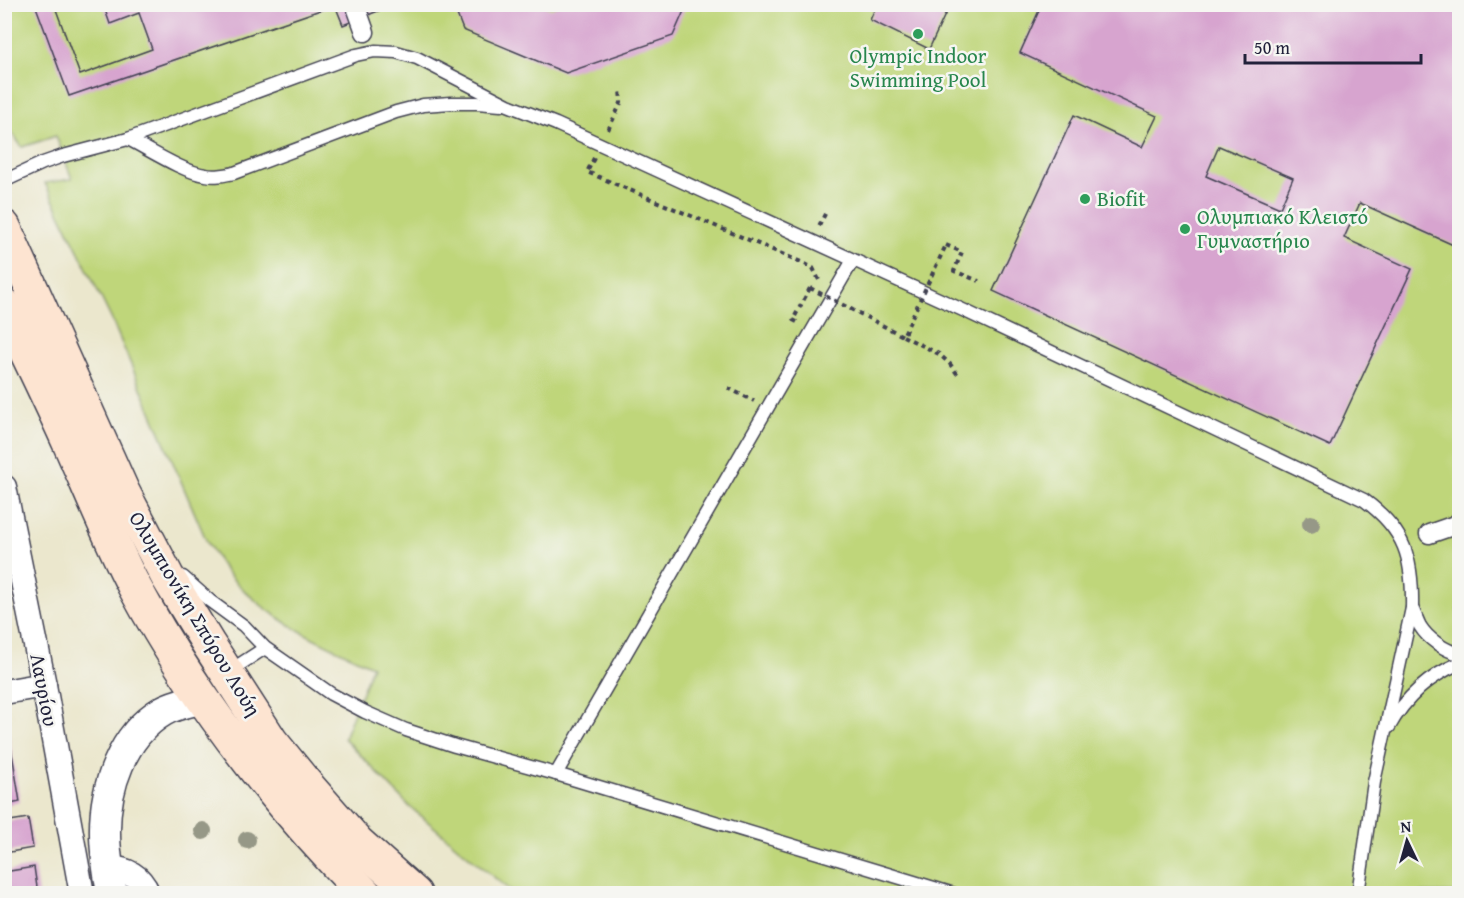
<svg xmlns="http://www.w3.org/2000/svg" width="1464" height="898" font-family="'Gentium Book Plus',serif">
	<rect width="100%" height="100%" fill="#f6f6f2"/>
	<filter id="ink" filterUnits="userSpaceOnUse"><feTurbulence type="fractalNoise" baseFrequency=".0167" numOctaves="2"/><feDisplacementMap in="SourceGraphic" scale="12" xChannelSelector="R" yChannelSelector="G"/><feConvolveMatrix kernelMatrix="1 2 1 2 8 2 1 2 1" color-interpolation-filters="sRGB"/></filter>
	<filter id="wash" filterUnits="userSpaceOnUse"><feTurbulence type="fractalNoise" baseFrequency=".008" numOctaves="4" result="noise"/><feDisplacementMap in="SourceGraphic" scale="24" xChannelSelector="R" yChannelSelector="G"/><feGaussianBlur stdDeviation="1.35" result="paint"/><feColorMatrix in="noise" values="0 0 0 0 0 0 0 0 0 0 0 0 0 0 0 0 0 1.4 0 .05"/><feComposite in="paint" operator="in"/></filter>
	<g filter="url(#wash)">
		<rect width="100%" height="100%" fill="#ebe7cd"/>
		<path fill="#bfd67a" stroke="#707c5a" stroke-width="1.5" d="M5 5H1459V893H513L409 806 344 738 372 666C317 641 264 618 225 570 218 561 213 551 207 542L111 318 45 183 72 179 56 136 22 147 5 123Z"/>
		<g id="blocks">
			<g fill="#d7a4cf" fill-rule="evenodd">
				<polygon points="35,4 54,4 80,75 152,49 139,13 110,24 103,4 381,4 383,9 343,25 335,5 69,96"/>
				<polygon points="453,4 541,4 551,9 562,4 687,4 673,36 566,73 463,30"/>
				<polygon points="877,4 950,4 929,49 870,20"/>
				<path d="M1042 4H1460V248L1360 203 1344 238 1412 269 1330 446 993 291 1074 115 1142 147 1157 116 1020 53ZM1219 146 1293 178 1280 208 1206 176Z"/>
				<polygon points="5,723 7,723 20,802 5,805"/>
				<polygon points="28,818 33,848 4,853 4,822"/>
				<polygon points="34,867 38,894 4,894 4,872"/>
			</g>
		</g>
	</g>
	<g filter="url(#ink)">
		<use href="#blocks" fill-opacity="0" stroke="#404051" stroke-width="1.5"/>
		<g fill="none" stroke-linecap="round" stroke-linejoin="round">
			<defs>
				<g id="service">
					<path d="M128 139C148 149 185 173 206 175 216 177 224 175 234 173L396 112 423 105 451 103H477L501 105"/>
					<path d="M4 181 43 163 63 156 128 139 356 55 375 51 396 52 417 58 508 105 556 124 965 311 1364 500C1405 530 1413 558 1412 608L1374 782 1358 894"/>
					<polyline points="183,577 210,601 244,626 265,648 301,673 331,694 365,712 406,730 455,746 556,774 954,894"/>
					<path d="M1412 608C1415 614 1417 620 1420 626 1428 639 1445 651 1460 654"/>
					<polyline points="228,672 265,648"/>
					<path d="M1389 727C1405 698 1429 676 1460 663"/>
					<polyline points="556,774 853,260"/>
				</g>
				<g id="pedestrian">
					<polyline points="355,4 365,32"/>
					<polyline points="1429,534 1455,525 1460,521"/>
				</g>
				<g id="minor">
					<polyline points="4,487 44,685 82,894"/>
					<polyline points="4,692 44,685"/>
					<path d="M108 868C127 869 140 875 148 894"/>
				</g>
				<path id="tertiary" d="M112 894C109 874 105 854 105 834 104 788 122 735 163 711 175 704 190 702 203 698"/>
				<g id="secondary">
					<polyline points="4,227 123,492 167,576 209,645 271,741 306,784 357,842 415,894"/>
					<path d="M4 305C26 352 49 398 70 445 91 492 110 540 134 586 195 700 275 802 365 894"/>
				</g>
			</defs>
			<use href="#service" stroke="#404051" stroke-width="15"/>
			<use href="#pedestrian" stroke="#404051" stroke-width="21"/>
			<use href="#minor" stroke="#404051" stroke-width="27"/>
			<use href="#tertiary" stroke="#404051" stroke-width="33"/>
			<use href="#secondary" stroke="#404051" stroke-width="36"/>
			<g stroke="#404051" stroke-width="4" stroke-dasharray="4.5 4.5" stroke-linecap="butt">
				<polyline points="608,130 621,103 620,89"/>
				<polyline points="594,158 587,172 801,262 813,268 820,282"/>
				<polyline points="819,226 827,210"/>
				<polyline points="946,245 962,252 954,271 979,281"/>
				<polyline points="797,322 793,320 810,288"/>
				<polyline points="903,336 939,354 950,364 958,375"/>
				<polyline points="728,388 754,401"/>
			</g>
			<use href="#service" stroke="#fff" stroke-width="12"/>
			<use href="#pedestrian" stroke="#fff" stroke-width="18"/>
			<use href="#minor" stroke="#fff" stroke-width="24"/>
			<use href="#tertiary" stroke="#fff" stroke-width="30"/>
			<use href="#secondary" stroke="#fde4d1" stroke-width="33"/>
			<polyline stroke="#404051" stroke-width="4" stroke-dasharray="4.5 4.5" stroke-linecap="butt" points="810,288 903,336 946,245"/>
		</g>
		<g fill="#969887">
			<circle cx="1311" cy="524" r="9"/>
			<circle cx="203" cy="831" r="9"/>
			<circle cx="247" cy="840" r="9"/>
		</g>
	</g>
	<g fill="#2e9e5b" stroke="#f6f6f2" stroke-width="2">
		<circle cx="918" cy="34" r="6"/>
		<circle cx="1085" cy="199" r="6"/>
		<circle cx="1185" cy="229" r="6"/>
	</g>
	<g text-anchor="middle" stroke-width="5" stroke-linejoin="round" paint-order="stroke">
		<g font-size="21" fill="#27864d" stroke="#f6f6f2" text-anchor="start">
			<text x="918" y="63" text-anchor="middle">Olympic Indoor<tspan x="918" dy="24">Swimming Pool</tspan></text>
			<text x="1097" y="206">Biofit</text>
			<text x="1197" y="224">Ολυμπιακό Κλειστό<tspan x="1197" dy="24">Γυμναστήριο</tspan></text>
		</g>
		<g font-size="21" fill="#22223b" stroke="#f6f6f2">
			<text transform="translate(195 614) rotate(59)" y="7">Ολυμπιονίκη Σπύρου Λούη</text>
			<text transform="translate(44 690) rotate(79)" y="7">Λαυρίου</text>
		</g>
	</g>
	<rect width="1464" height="898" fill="none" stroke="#f6f6f2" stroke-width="24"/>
	<g transform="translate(1407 841) rotate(355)" stroke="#f6f6f2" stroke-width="4.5" paint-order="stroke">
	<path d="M0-4.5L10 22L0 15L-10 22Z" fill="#22223b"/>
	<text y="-9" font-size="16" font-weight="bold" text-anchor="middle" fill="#22223b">N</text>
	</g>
	<path d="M1245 54v9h176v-9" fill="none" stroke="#22223b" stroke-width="3"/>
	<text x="1254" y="54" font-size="18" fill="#22223b" stroke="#f6f6f2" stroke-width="4.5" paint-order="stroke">50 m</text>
</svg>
